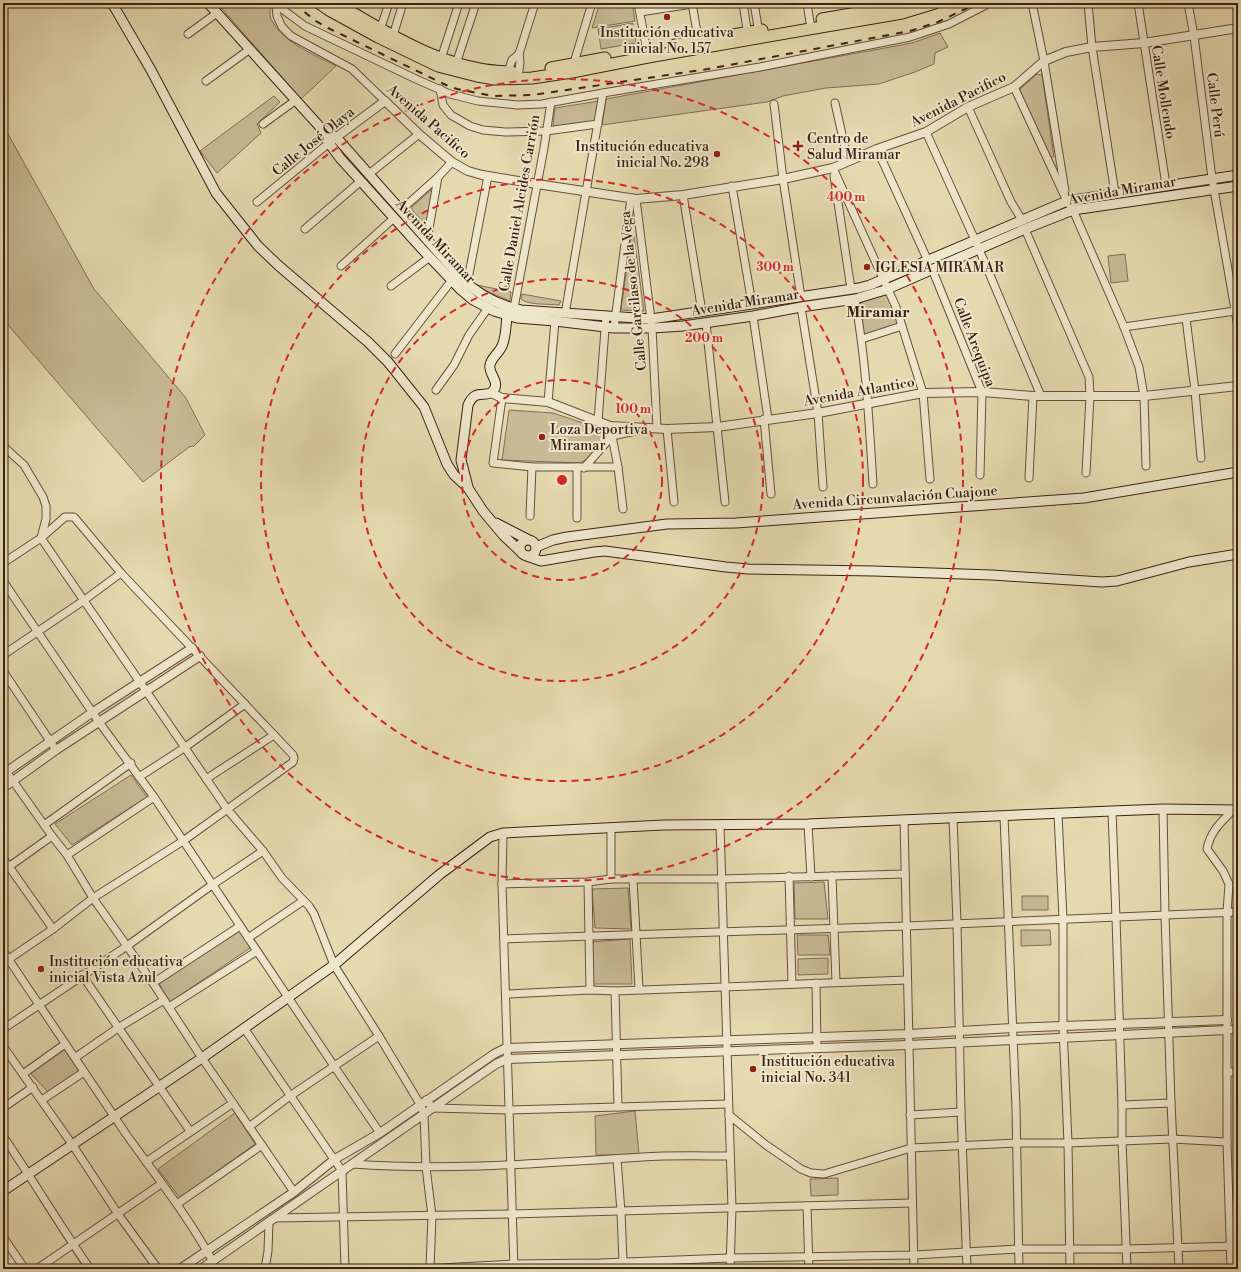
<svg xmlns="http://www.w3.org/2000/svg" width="1241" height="1272" font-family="'Libre Bodoni',serif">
	<rect width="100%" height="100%" fill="#e5d9af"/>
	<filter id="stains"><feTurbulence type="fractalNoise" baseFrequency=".005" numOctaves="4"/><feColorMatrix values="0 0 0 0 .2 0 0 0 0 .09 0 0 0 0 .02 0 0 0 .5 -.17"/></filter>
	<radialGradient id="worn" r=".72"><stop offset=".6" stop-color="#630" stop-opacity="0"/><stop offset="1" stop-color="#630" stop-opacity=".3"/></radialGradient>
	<g fill="#c8ba95" stroke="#826e54">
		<path d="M217 3H268C272 9 268 16 272 21 286 44 313 54 336 66L301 99Z"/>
		<polygon points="600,3 632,3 635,21 592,28"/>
		<polygon points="633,23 636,43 601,49 598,29"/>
		<polygon points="940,33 948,47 935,53 934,64 915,72 879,84 826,88 783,96 767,102 602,125 606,99 912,43"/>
		<polygon points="1037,74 1042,75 1054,157 1049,157 1020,95 1020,89"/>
		<polygon points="274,96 280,102 257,124 261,133 217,173 200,151"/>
		<polygon points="599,101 595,121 553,127 555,108"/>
		<polygon points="3,125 94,289 186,398 205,435 194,446 189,447 143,482 3,319"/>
		<polygon points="432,189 434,189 428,225 426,225 412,210 412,207"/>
		<polygon points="634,236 644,311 621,310 631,237"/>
		<polygon points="1125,254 1128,281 1111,283 1108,256"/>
		<polygon points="477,285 511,292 510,301 486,291"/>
		<polygon points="882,285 900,322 899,325 864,335 859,293"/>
		<path d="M522 294 561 301 559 305C549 304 527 305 521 299Z"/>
		<polygon points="509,410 553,413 601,429 605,437 587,459 580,463 502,460"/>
		<polygon points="131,775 147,797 72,845 55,824"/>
		<polygon points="824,882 828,919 795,919 794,883"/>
		<polygon points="628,888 631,929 595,928 592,889"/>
		<rect x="1022" y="896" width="26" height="14"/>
		<polygon points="1021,930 1050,930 1051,945 1021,946"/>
		<polygon points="240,931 250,948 170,1002 158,982"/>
		<polygon points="797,935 828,935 830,955 798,955"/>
		<polygon points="630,939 632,984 592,984 590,942"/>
		<polygon points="828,958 828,974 798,975 798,959"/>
		<polygon points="63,1047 80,1073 50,1094 30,1073"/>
		<polygon points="635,1111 639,1155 596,1155 595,1116"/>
		<polygon points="235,1113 255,1144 180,1198 158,1169"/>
		<polygon points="838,1178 838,1195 811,1196 810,1179"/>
	</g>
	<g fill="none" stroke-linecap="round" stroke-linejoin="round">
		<defs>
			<g id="minor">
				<polyline points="274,3 305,26 418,80 450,94 478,101 517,105 542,104 603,93 760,67 910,37 949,24 990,3"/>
				<polyline points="638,3 648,57"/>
				<polyline points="692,3 699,44"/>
				<polyline points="743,3 748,36"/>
				<polyline points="754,3 759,33"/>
				<polyline points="807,3 811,29"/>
				<polyline points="860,3 862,16"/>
				<polyline points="1032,3 1044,61 1065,191"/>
				<polyline points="1088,3 1092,47 1115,193"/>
				<polyline points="1138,3 1166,185"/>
				<polyline points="1188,3 1194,36 1212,178 1238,327"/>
				<polyline points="276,6 277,16 282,27 291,36 352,69 385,101"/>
				<polyline points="640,12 692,4"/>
				<polyline points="379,33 389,3"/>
				<polyline points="188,34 217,13"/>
				<polyline points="392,39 403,3"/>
				<polyline points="440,62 459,3"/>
				<polyline points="573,66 592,3"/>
				<polyline points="455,67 476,3"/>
				<polyline points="507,75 512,60 519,54 535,3"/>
				<polyline points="518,79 520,62 519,54"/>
				<polyline points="206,81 250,49"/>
				<polyline points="1014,87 1067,201 1073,210 1124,327 1139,367 1144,396 1146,466"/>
				<polyline points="440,89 443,105 451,115 470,126 483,130 505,132 546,131 598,124"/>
				<polyline points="835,103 848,161"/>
				<polyline points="774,104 783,179 801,297"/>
				<polyline points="968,107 1011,202 1022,220"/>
				<polyline points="263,124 296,100"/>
				<polyline points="926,132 979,249 1041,396"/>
				<polyline points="877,149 928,261"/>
				<polyline points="833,168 896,307 923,393 930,479"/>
				<polyline points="369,174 419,134"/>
				<polyline points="834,176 851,289"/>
				<polyline points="732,186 752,304"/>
				<polyline points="683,195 702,312"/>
				<polyline points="636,199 652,328 657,428"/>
				<polyline points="257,202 329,143"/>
				<polyline points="401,210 438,177 452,162"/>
				<polyline points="305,229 361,181"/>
				<polyline points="1025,229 1089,377 1090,396 1086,473"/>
				<polyline points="427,240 438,177"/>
				<polyline points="341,266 394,218"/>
				<polyline points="932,269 982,392 980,475"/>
				<polyline points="467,284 488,176"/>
				<polyline points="391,286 430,257"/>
				<path d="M855 299C866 361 869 421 873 484"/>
				<polyline points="801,307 818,413 823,487"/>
				<polyline points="514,308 544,148 551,102"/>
				<polyline points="565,314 603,93"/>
				<polyline points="753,316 768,419"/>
				<polyline points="1186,318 1195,391 1201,458"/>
				<polyline points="706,323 725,502"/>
				<polyline points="1124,327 1235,311"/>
				<polyline points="614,328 631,198"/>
				<polyline points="862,339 902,326"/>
				<polyline points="395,354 452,280"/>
				<polyline points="436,390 454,365 469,335 488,308"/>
				<polyline points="502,398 493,463 532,467 618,467"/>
				<polyline points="548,402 555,321"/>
				<polyline points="764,419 771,494"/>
				<polyline points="598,421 606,316"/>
				<polyline points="610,426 618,467 623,509"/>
				<polyline points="667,429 674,502"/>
				<polyline points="3,446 24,465 43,497 46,506 46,519 41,538 227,809 263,851 282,878 309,906 314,914 334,965 379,1036 420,1104 424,1114 426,1167 432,1216 430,1269"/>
				<polyline points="584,468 612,436 645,429"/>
				<polyline points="1029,478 1033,396"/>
				<polyline points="530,516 532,467"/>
				<polyline points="577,518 577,467"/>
				<polyline points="3,563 41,538 65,517 74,517 121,573 293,755 294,758 293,762 183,841 93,898 53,929 3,963"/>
				<polyline points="3,581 99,722 154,797 334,1066 380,1133"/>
				<polyline points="3,655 83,601 121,573"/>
				<polyline points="3,671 56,750"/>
				<polyline points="3,767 52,836 67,855 93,898 153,983 202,1058 294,1192"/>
				<polyline points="139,777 184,748 245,704"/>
				<polyline points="206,779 274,735"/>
				<polyline points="1163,809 1165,915 1171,1103 1179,1269"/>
				<polyline points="1112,811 1116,918 1122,1105 1122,1141 1127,1269"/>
				<polyline points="1058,814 1063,919 1063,1027 1068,1143 1070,1269"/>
				<polyline points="1004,816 1016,1109 1019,1269"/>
				<polyline points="953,818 957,923 961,1112 967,1269"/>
				<polyline points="904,819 914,1269"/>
				<polyline points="808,824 811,877"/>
				<polyline points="44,825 131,763"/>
				<polyline points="720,825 732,1208 730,1269"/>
				<polyline points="611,828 611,879"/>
				<polyline points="503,833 502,884 514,1269"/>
				<polyline points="67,855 154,797"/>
				<polyline points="3,858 53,929"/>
				<polyline points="3,871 52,836"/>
				<polyline points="789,876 792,984"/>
				<polyline points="832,876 836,982"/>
				<polyline points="633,879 639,989"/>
				<polyline points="588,882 590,990"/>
				<polyline points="502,884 588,882 611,879 721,879 905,874"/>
				<polyline points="248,938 303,901"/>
				<polyline points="504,939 906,926 1238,912"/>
				<path d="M3 951C44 1012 85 1073 126 1134 156 1176 188 1216 213 1262"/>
				<polyline points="82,975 190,1131"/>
				<polyline points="153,983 240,926"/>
				<polyline points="816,983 817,1048"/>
				<polyline points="615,991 618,1107"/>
				<polyline points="506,994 590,990 615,991 907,980"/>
				<polyline points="169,1007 257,951"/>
				<polyline points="244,1028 342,1171 345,1269"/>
				<polyline points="3,1029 127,946 212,885 263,851"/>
				<polyline points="1227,1030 1238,1029"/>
				<polyline points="3,1046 72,1144 118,1214 158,1269"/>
				<polyline points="76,1057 118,1028 164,1000"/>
				<polyline points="1227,1072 1238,1072"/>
				<polyline points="23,1074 65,1044"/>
				<polyline points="42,1100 84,1072"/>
				<polyline points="426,1100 433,1108 509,1110 728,1104"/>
				<polyline points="1122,1105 1171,1103"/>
				<polyline points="3,1108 33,1087"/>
				<polyline points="729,1115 766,1145 801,1169 811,1173 824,1174 911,1148 1017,1143 1068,1143 1172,1139 1227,1142"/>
				<polyline points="910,1115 961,1112"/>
				<polyline points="249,1127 290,1096 379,1036"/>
				<path d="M3 1136C33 1180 60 1226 90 1269"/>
				<polyline points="617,1159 621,1212 623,1262"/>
				<polyline points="146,1162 233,1103"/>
				<path d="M353 1164C449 1171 545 1163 642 1157 671 1155 701 1156 730 1156"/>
				<polyline points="177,1204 262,1145"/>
				<polyline points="807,1206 809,1269"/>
				<polyline points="276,1218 511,1214 912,1203"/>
				<polyline points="3,1237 25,1269"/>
				<polyline points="37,1269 161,1184"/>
				<polyline points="265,1269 268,1251 269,1222"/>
				<polyline points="422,1269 513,1264 600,1263 729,1258 914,1255 1019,1249 1126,1249 1238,1246"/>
				<path d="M1231 1269 1227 1142V912L1229 884 1223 871 1207 849C1210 832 1221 822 1233 810"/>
			</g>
			<g id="tertiary">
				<polyline points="331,141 385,101 419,134 452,162 468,171 482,175 537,184 636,199 683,195 783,179 833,168 877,149 926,132 968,107 1014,87 1044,61 1066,52 1092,47 1144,43 1238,28"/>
				<polyline points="1238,327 1238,328"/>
				<polyline points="491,393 502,398 548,402 610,426 667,429 717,427 818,413 923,393 982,392 1033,396 1144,396 1238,386"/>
				<polyline points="3,774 93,712 192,648"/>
				<polyline points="3,788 56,750 200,656"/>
				<polyline points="180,1269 294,1192 335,1159 380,1133 494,1054 506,1048 909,1034 1012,1028 1227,1020"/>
				<polyline points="201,1269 496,1064 507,1059 909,1045 1227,1030"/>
			</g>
			<g id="secondary">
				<polyline points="112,3 151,70 216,193 258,246 279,266 368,342 388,362 424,407 447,464 454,475 468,488 483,511 504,536 522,553"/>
				<polyline points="208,3 320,127 329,143 340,158 422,249 460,289 473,300 494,311 517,318 555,321 614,328 652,328 683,326 753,316 801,307 855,299 885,290 1025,229 1073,210 1238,186"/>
				<path d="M321 128 336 137 460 277C477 294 497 305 521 310L651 319 859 288 870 285 1067 201 1238 175"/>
				<path d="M468 487 461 460 468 405C476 387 486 399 493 391 501 382 488 374 490 365 491 358 499 353 502 346 506 337 506 326 507 315"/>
				<polyline points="496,523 527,539"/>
				<circle cx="528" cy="548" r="8"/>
				<polyline points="536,547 553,540 567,537 667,524 736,523 1084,498 1238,472"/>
				<polyline points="527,556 541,561 594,552 605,551 726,567 748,569 874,571 992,575 1102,582 1117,581 1189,562 1238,554"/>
				<polyline points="3,1191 202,1058 334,965 439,875 490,837 503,833 664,825 808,824 1112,811 1163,809 1238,810"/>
			</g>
			<g id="trunk">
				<polyline points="319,3 329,10 378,37 438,66 477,76 495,79 532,78 572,72 648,57 902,13 935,3"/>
				<path d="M336 3C390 35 447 72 512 72"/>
				<polyline points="822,19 916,3"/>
				<polyline points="675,45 762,30"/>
				<polyline points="551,68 605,58"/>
			</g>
		</defs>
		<use href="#minor" stroke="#674f3b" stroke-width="9"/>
		<use href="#tertiary" stroke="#674f3b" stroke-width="10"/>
		<use href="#secondary" stroke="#3d2114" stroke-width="11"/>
		<use href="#trunk" stroke="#3d2114" stroke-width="13"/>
		<use href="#minor" stroke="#eee6cb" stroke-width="7"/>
		<use href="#tertiary" stroke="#eee6cb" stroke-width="8"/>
		<use href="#secondary" stroke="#eee6cb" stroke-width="9"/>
		<use href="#trunk" stroke="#e5d9af" stroke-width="11"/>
		<polyline stroke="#3d2114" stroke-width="2" stroke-dasharray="7 7" stroke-linecap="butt" points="294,3 314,20 328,28 446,85 457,89 493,96 533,95 708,69 910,31 938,22 978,3"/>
	</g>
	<g fill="none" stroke="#d62828" stroke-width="2" stroke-dasharray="7 5">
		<circle cx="562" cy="480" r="100"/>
		<circle cx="562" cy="480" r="201"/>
		<circle cx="562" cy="480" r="301"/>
		<circle cx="562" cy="480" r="401"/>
	</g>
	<g fill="#8f2418" stroke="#eee6cb" stroke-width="1.5">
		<circle cx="667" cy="17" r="4"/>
		<path d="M796 140h4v4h4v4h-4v4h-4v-4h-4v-4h4z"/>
		<circle cx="717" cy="154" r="4"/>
		<circle cx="867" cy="267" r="4"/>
		<circle cx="542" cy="437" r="4"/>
		<circle cx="41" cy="969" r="4"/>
		<circle cx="753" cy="1069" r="4"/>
	</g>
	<g text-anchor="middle" stroke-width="4" stroke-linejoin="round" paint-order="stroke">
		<g font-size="14" fill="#3d2114" stroke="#eee6cb" text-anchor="start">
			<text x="667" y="37" text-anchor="middle">Institución educativa<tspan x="667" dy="16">inicial No. 157</tspan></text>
			<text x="807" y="143">Centro de<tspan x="807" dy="16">Salud Miramar</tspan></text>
			<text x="709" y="151" text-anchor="end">Institución educativa<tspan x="709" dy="16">inicial No. 298</tspan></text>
			<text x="875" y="272">IGLESIA MIRAMAR</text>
			<text x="550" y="434">Loza Deportiva<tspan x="550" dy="16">Miramar</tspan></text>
			<text x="49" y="966">Institución educativa<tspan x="49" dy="16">inicial Vista Azul</tspan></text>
			<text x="761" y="1066">Institución educativa<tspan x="761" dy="16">inicial No. 341</tspan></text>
		</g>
		<g font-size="14" fill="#3d2114" stroke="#eee6cb">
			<text transform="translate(1164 92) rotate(81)" y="5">Calle Mollendo</text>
			<text transform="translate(958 99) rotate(-27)" y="5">Avenida Pacifico</text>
			<text transform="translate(1216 105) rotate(83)" y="5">Calle Perú</text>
			<text transform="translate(429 121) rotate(41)" y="5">Avenida Pacifico</text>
			<text transform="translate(313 141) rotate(-39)" y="5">Calle José Olaya</text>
			<text transform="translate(1122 190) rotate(-10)" y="5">Avenida Miramar</text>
			<text transform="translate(519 203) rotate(-80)" y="5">Calle Daniel Alcides Carrión</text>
			<text transform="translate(436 241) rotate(47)" y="5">Avenida Miramar</text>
			<text transform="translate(633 291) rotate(-96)" y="5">Calle Garcilaso de la Vega</text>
			<text transform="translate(745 302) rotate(-9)" y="5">Avenida Miramar</text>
			<text transform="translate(975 342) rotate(69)" y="5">Calle Arequipa</text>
			<text transform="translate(859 391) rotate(-10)" y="5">Avenida Atlantico</text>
			<text transform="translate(895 497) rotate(-4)" y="5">Avenida Circunvalación Cuajone</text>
		</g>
		<g font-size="15" font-weight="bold" fill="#3d2114" stroke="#eee6cb">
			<text x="878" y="317">Miramar</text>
		</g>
	</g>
	<circle cx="562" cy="480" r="6" fill="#d62828" stroke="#eee6cb" stroke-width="2"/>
	<g font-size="12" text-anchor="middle" font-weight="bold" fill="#d62828" stroke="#eee6cb" stroke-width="4" stroke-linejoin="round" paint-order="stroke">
		<text x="846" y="201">400 m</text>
		<text x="775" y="271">300 m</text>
		<text x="704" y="342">200 m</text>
		<text x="633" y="413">100 m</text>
	</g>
	<rect width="1241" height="1272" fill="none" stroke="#e5d9af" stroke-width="16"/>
	<rect x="4" y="4" width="1233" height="1264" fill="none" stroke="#3d2114" stroke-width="2"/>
	<rect x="8" y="8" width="1225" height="1256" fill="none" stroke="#3d2114"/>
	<rect width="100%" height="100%" filter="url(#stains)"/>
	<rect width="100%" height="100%" fill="url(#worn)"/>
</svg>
